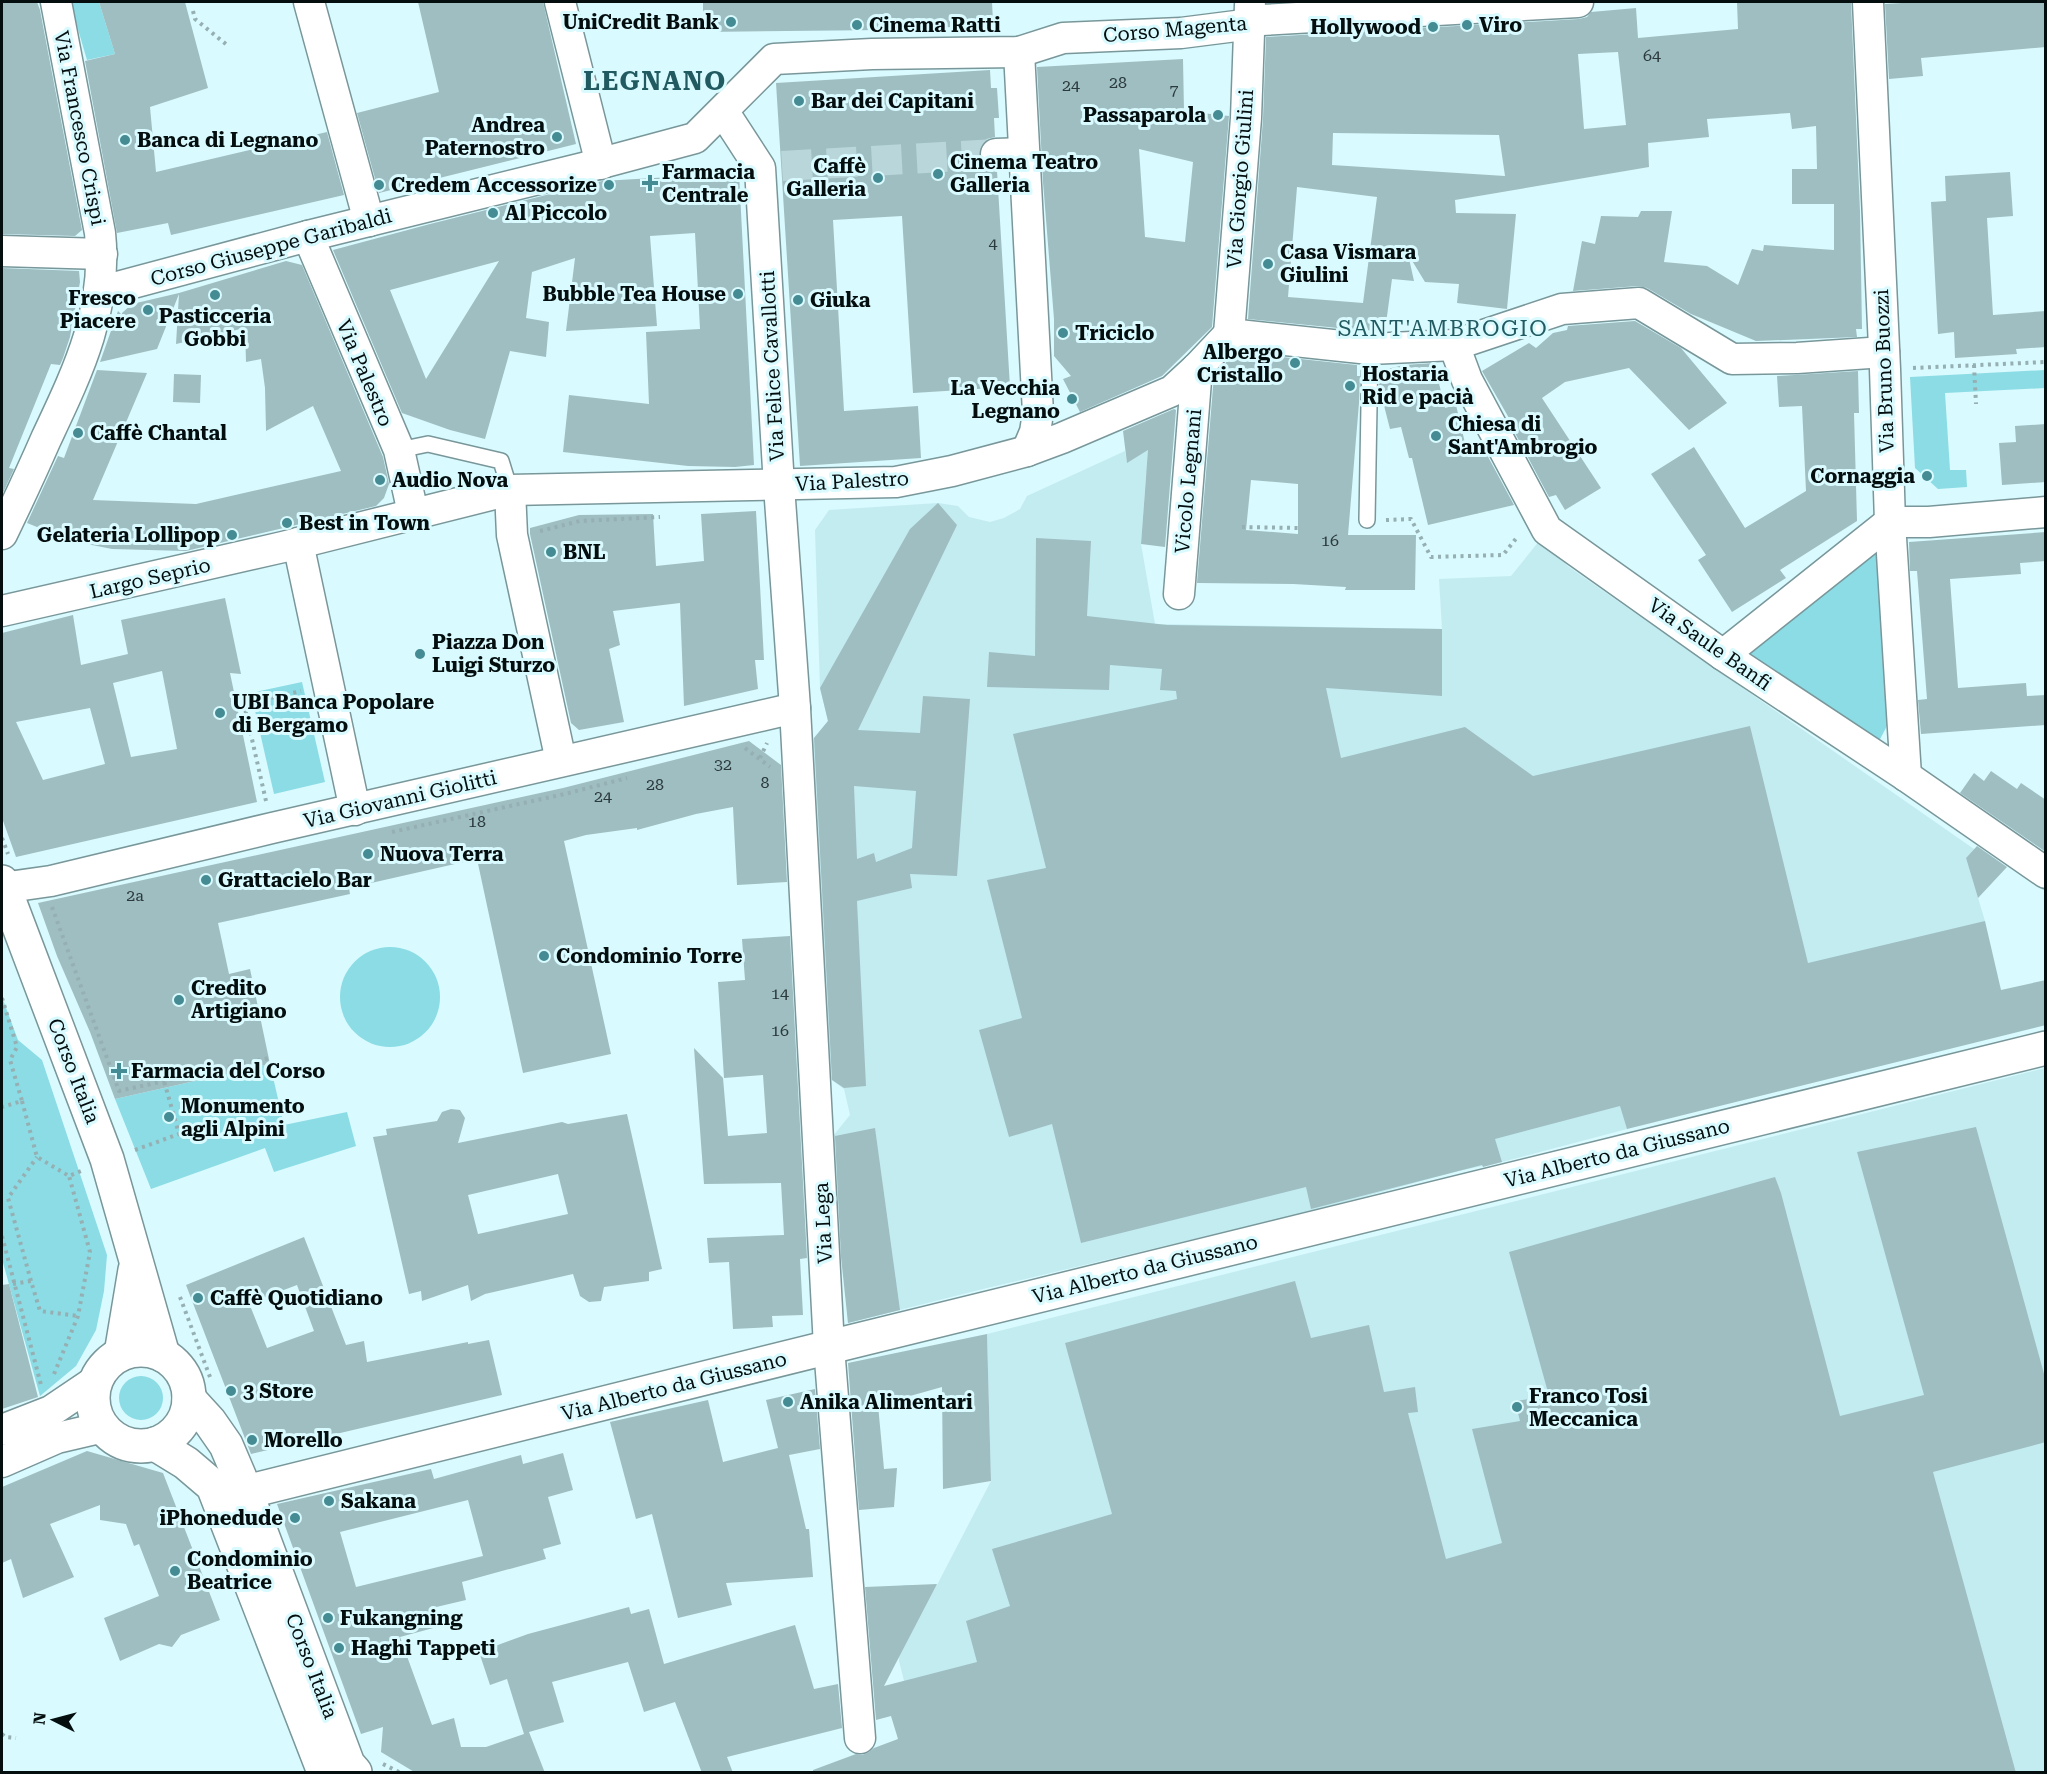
<svg xmlns="http://www.w3.org/2000/svg" width="2047" height="1774" font-family="'Roboto Serif',serif">
	<rect width="100%" height="100%" fill="#d9fafe"/>
	<g fill="#c3ecf1">
		<polygon points="1155,446 1146,475 1141,544 1155,624 1442,629 1439,579 1511,576 1540,540 1569,567 1974,849 1966,858 1985,921 1627,1129 1502,1162 1458,1171 1312,1211 983,1289 848,1323 833,1136 850,1115 844,1089 828,1077 808,745 828,721 820,688 815,530 829,510 938,503 958,506 969,517 990,522 1004,518 1020,509 1027,496 1125,451 1127,462"/>
		<polygon points="2045,1068 2045,1772 927,1772 899,1661 903,1585 937,1585 991,1481 987,1334"/>
	</g>
	<g fill="#8bdce5">
		<polygon points="70,2 99,2 115,54 87,60"/>
		<polygon points="2045,370 2045,388 1945,393 1950,470 1966,470 1967,487 1938,489 1915,468 1910,377"/>
		<polygon points="1878,546 1887,726 1879,741 1749,655"/>
		<polygon points="302,682 325,782 274,794 251,693"/>
		<circle cx="390" cy="997" r="50"/>
		<polygon points="2,997 18,1040 42,1060 107,1255 104,1291 96,1330 76,1366 40,1396 2,1259"/>
		<polygon points="270,1064 284,1125 347,1112 356,1146 274,1172 265,1148 151,1189 115,1099"/>
		<circle cx="141" cy="1398" r="22"/>
	</g>
	<g fill="#9fbec2" fill-rule="evenodd">
		<polygon points="2,2 37,2 40,10 82,230 75,236 2,234"/>
		<polygon points="99,2 185,2 208,88 150,107 156,172 327,132 344,195 171,235 168,223 117,233 85,61 115,54"/>
		<polygon points="418,2 543,2 576,144 379,193 357,113 439,92"/>
		<polygon points="703,2 992,2 993,22 952,27 884,30 703,32"/>
		<path d="M1737 2H1851L1860 211 1862 329H1856L1857 337 1756 341 1691 314 1647 288 1638 286 1573 291 1582 241 1595 244 1601 216 1638 217 1641 211H1672L1664 262 1707 266 1738 285 1752 249 1763 251 1764 245 1834 250V204H1792V169H1817L1816 126 1792 129 1790 113 1707 119 1709 137 1648 143 1649 167 1455 200 1456 213 1516 214 1507 309 1457 303 1459 284 1425 282 1408 254 1414 281 1392 279 1385 331 1358 330 1248 319 1263 119 1266 37 1579 19 1587 17 1591 12 1636 8 1638 38 1738 29ZM1618 52 1626 125 1584 129 1578 54ZM1333 133 1499 135 1505 176 1332 165ZM1297 187 1377 197 1363 303 1288 297Z"/>
		<polygon points="1919,2 2046,2 2046,47 1921,58 1923,76 1889,79 1885,4"/>
		<path d="M1183 59 1184 111 1229 116 1212 327 1162 376 1080 412 1063 379 1071 376 1054 356V319L1043 182 1037 67ZM1139 149 1193 162 1185 242 1145 237Z"/>
		<polygon points="990,70 991,88 997,88 999,118 994,118 995,137 987,139 981,145 979,155 982,164 987,169 997,171 1010,387 913,393 902,216 833,220 844,411 918,406 921,458 800,466 776,83"/>
		<polygon points="2010,172 2013,216 1987,218 1993,315 2046,311 2046,347 2016,349 2017,354 1955,358 1954,332 1938,334 1931,202 1946,201 1945,176"/>
		<path d="M739 173 754 465 735 467 688 466 563 452 569 395 649 404 646 332 700 329 695 233 650 236 657 326 566 331 575 258 532 272 526 318 549 322 546 357 510 351 485 439 450 430 402 413 333 250 430 224 602 181ZM499 261 426 379 390 290Z"/>
		<polygon points="286,261 302,265 383,457 389,484 384,498 376,506 186,551 112,549 72,541 27,523 58,456 64,458 97,370 147,373 93,500 196,504 341,471 313,406 266,431 265,388 261,359 246,362 245,328 176,344 179,294 157,349 100,362 118,311 122,315 122,313 132,304 179,293"/>
		<polygon points="2,268 79,271 80,282 70,337 63,358 60,365 51,364 9,468 14,469 2,495"/>
		<polygon points="1635,321 1681,348 1727,403 1689,430 1629,368 1565,382 1542,398 1601,488 1565,510 1556,495 1549,497 1515,433 1517,432 1482,371 1529,343 1536,348 1553,333 1567,330 1568,326"/>
		<path d="M1236 352 1357 365V376H1360L1359 403 1348 535H1416L1415 590H1345L1346 587 1293 584 1197 583 1214 375ZM1251 480 1298 484V534L1246 530Z"/>
		<polygon points="1434,363 1445,408 1456,405 1465,443 1479,440 1514,505 1428,525 1412,458 1409,458 1401,427 1390,429 1379,386 1379,371 1404,365"/>
		<polygon points="1858,371 1859,413 1854,413 1857,521 1780,570 1786,578 1732,612 1698,560 1706,555 1651,474 1694,447 1745,528 1806,491 1802,406 1779,407 1777,376"/>
		<polygon points="174,374 201,375 200,403 173,402"/>
		<polygon points="1174,409 1176,410 1165,547 1141,544 1148,450 1127,463 1123,431"/>
		<polygon points="2046,424 2046,482 2002,485 1999,443 2016,442 2015,426"/>
		<path d="M938 503 957 525 858 730 920 733 923 696 970 699 957 876 910 874 912 888 857 901 866 1086 844 1088 832 1080 814 738 828 721 820 688 910 529ZM854 786 916 791 912 848 876 862 874 853 857 859Z"/>
		<polygon points="756,511 764,660 755,660 758,689 684,706 680,603 613,611 620,645 609,649 624,722 579,730 571,723 530,534 530,528 579,515 653,514 656,566 704,561 701,514"/>
		<polygon points="2046,532 2046,561 2020,563 2021,574 1950,579 1958,688 2026,683 2027,696 2046,695 2046,725 1921,734 1918,700 1927,699 1917,571 1910,571 1909,542"/>
		<polygon points="1036,538 1091,541 1087,616 1167,625 1442,629 1442,696 1326,688 1341,758 1465,727 1533,776 1750,726 1808,963 1985,921 2001,990 2046,980 2046,1025 1627,1129 1620,1106 1495,1139 1502,1162 1483,1167 1482,1165 1311,1209 1306,1187 1081,1243 1052,1124 1009,1137 979,1030 1022,1018 987,880 1046,868 1013,734 1177,699 1176,691 1160,690 1162,669 1110,665 1109,690 987,687 989,652 1035,656"/>
		<path d="M225 598 241 674 230 673 257 802 16 857 2 818V633L73 615 81 665 128 654 121 620ZM162 671 177 749 131 757 113 683ZM90 708 105 764 43 780 16 722Z"/>
		<polygon points="749,741 781,765 787,882 737,885 733,807 696,814 637,830 637,828 586,835 564,841 611,1054 523,1073 477,859 349,888 350,894 218,923 229,974 250,969 270,1064 115,1099 90,1032 57,956 38,903 563,788"/>
		<polygon points="1991,771 2017,789 2021,783 2046,800 2046,852 1960,793 1974,773 1984,781"/>
		<polygon points="1977,846 2007,867 1978,898 1966,858"/>
		<polygon points="790,936 807,1258 800,1259 803,1315 772,1316 773,1327 733,1329 729,1262 709,1263 707,1238 784,1235 781,1183 704,1184 694,1048 723,1078 728,1136 767,1133 763,1075 724,1078 718,982 745,980 742,939"/>
		<path d="M451 1109 460 1110 465 1118 458 1143 562 1122 568 1124 627 1114 662 1269 649 1272V1281L604 1287 601 1301 589 1302 580 1296 573 1274 485 1294 471 1301 468 1285 422 1301 421 1291 409 1294 373 1137 387 1135 386 1129 437 1121 442 1112ZM558 1174 568 1214 478 1234 468 1195Z"/>
		<polygon points="1976,1127 2046,1381 2046,1442 1933,1472 2016,1773 813,1773 813,1770 856,1754 862,1755 869,1752 874,1748 898,1739 891,1716 876,1720 865,1587 937,1584 884,1686 977,1662 966,1621 1010,1606 992,1549 1112,1514 1065,1343 1295,1281 1311,1338 1369,1325 1384,1392 1415,1387 1418,1412 1408,1413 1446,1559 1502,1543 1472,1429 1520,1421 1515,1401 1549,1396 1509,1252 1775,1177 1781,1193 1840,1416 1924,1395 1857,1152"/>
		<polygon points="875,1128 900,1310 848,1323 841,1257 835,1136"/>
		<path d="M304 1237 346 1345 364 1341 367 1362 468 1342V1344L489 1340 502 1395 251 1454 186 1285ZM297 1285 314 1331 267 1348 249 1303Z"/>
		<polygon points="9,1284 38,1397 2,1409 2,1285"/>
		<polygon points="987,1334 991,1481 943,1489 942,1387 878,1405 884,1469 897,1468 894,1507 859,1510 848,1363"/>
		<polygon points="815,1389 820,1449 789,1455 806,1529 809,1529 813,1577 726,1583 732,1605 678,1618 652,1514 636,1519 610,1422 708,1400 723,1462 778,1448 766,1400"/>
		<polygon points="87,1451 163,1473 220,1620 181,1635 172,1647 159,1644 120,1661 104,1618 159,1596 139,1544 134,1546 126,1524 100,1520 100,1505 50,1524 74,1577 23,1598 11,1559 2,1563 2,1487"/>
		<path d="M563 1453 573 1490 548 1497 561 1544 543 1549 546 1559 462 1582 466 1600 432 1608 437 1627 400 1637 432 1725 454 1718 461 1747H486L524 1734 507 1679 490 1685 479 1652 528 1634 629 1607 631 1614 649 1609 664 1664 795 1625 814 1689 838 1684 842 1728 727 1757 733 1773H702L675 1702 644 1712 628 1662 552 1682 564 1722 529 1732 545 1773H416L381 1752 383 1727 361 1734 277 1504 431 1469 434 1479 521 1455 523 1464ZM468 1500 483 1556 356 1587 340 1532Z"/>
	</g>
	<g fill="none" stroke-linecap="round" stroke-linejoin="round">
		<polyline stroke="#b9d7da" stroke-width="30" stroke-dasharray="30 15" stroke-linecap="butt" points="782,166 996,154"/>
		<defs>
			<g id="lane">
				<polyline points="399,450 428,444 501,461 510,490"/>
				<polyline points="1367,520 1370,349"/>
			</g>
			<g id="street">
				<polyline points="309,2 369,221"/>
				<polyline points="560,2 601,164"/>
				<polyline points="1868,2 1885,369 1890,522 1906,776"/>
				<polyline points="1019,52 1038,413 1035,432 1027,451"/>
				<polyline points="723,111 760,168 779,486 795,708 829,1347 860,1738"/>
				<polyline points="996,154 1024,153"/>
				<polyline points="308,236 399,450 413,513"/>
				<polyline points="2,251 102,254"/>
				<polyline points="99,292 308,236 583,168 695,138 774,59 872,54 1019,52 1063,38 1181,33 1236,26 1262,20 1578,2"/>
				<polyline points="1229,334 1370,349 1454,345 1562,309 1639,303 1732,359 1797,358 1884,352"/>
				<polyline points="1229,334 1246,118 1250,5"/>
				<polyline points="1454,345 1467,380 1547,530 1723,655 1906,776 2046,873"/>
				<polyline points="510,490 512,535 561,761"/>
				<polyline points="1890,522 1929,522 2046,512"/>
				<path d="M2 534C17 503 32 471 46 439 78 371 108 310 100 233L56 2"/>
				<polyline points="298,543 355,810"/>
				<polyline points="1179,594 1197,368"/>
				<polyline points="2,611 283,547 510,490 896,482 952,471 1027,451 1062,438 1172,391 1197,368 1229,334"/>
				<polyline points="1723,655 1890,522"/>
				<polyline points="2,888 51,881 272,828 795,708"/>
				<polyline points="2,1430 51,1411 97,1380"/>
				<polyline points="2,1462 57,1438 104,1427"/>
			</g>
			<g id="secondary">
				<polyline points="2,882 107,1159 163,1355"/>
				<circle cx="141" cy="1398" r="48"/>
				<polyline points="121,1354 135,1270"/>
				<polyline points="189,1399 210,1422 226,1445 246,1492 348,1764 355,1772"/>
				<polyline points="155,1444 186,1463 213,1486 324,1772"/>
				<polyline points="246,1492 854,1341 2046,1048"/>
			</g>
		</defs>
		<use href="#lane" stroke="#79979a" stroke-width="18"/>
		<use href="#street" stroke="#79979a" stroke-width="33"/>
		<use href="#secondary" stroke="#79979a" stroke-width="36"/>
		<g stroke="#95afb2" stroke-width="4" stroke-dasharray="3 4.5" stroke-linecap="butt">
			<polyline points="193,11 195,19 227,45"/>
			<polyline points="1974,365 1976,404"/>
			<polyline points="1913,368 2046,362"/>
			<polyline points="1386,520 1411,519 1431,557 1503,555 1518,536"/>
			<polyline points="1242,527 1298,528"/>
			<polyline points="540,531 580,521 660,517"/>
			<polyline points="745,748 770,767"/>
			<polyline points="760,758 767,743"/>
			<polyline points="266,801 244,704 301,691"/>
			<polyline points="392,832 569,793 627,778"/>
			<polyline points="2,838 8,854"/>
			<polyline points="52,907 119,1091 269,1058"/>
			<polyline points="2,998 17,1047 10,1060 22,1101 2,1107"/>
			<polyline points="22,1101 37,1157 69,1176 81,1171"/>
			<polyline points="135,1150 179,1134 164,1081"/>
			<polyline points="2,1236 41,1385"/>
			<polyline points="31,1281 8,1198 37,1157"/>
			<polyline points="13,1284 31,1281 40,1311 78,1316"/>
			<polyline points="180,1297 210,1377"/>
			<polyline points="54,1374 78,1316 90,1252 69,1176"/>
			<polyline points="2,1734 5,1737 16,1738"/>
			<polyline points="383,1764 399,1772"/>
		</g>
		<use href="#lane" stroke="#fff" stroke-width="15"/>
		<use href="#street" stroke="#fff" stroke-width="30"/>
		<use href="#secondary" stroke="#fff" stroke-width="33"/>
	</g>
	<g fill="#448b93" stroke="#d9fafe" stroke-width="2">
		<circle cx="731" cy="22" r="6"/>
		<circle cx="857" cy="25" r="6"/>
		<circle cx="1467" cy="25" r="6"/>
		<circle cx="1433" cy="27" r="6"/>
		<circle cx="799" cy="101" r="6"/>
		<circle cx="1218" cy="115" r="6"/>
		<circle cx="557" cy="137" r="6"/>
		<circle cx="125" cy="140" r="6"/>
		<circle cx="938" cy="174" r="6"/>
		<circle cx="878" cy="178" r="6"/>
		<path d="M647 174h6v6h6v6h-6v6h-6v-6h-6v-6h6z"/>
		<circle cx="379" cy="185" r="6"/>
		<circle cx="609" cy="185" r="6"/>
		<circle cx="493" cy="213" r="6"/>
		<circle cx="1268" cy="264" r="6"/>
		<circle cx="738" cy="294" r="6"/>
		<circle cx="215" cy="295" r="6"/>
		<circle cx="798" cy="300" r="6"/>
		<circle cx="148" cy="310" r="6"/>
		<circle cx="1063" cy="333" r="6"/>
		<circle cx="1295" cy="363" r="6"/>
		<circle cx="1350" cy="386" r="6"/>
		<circle cx="1072" cy="399" r="6"/>
		<circle cx="78" cy="433" r="6"/>
		<circle cx="1436" cy="436" r="6"/>
		<circle cx="1927" cy="476" r="6"/>
		<circle cx="380" cy="480" r="6"/>
		<circle cx="287" cy="523" r="6"/>
		<circle cx="232" cy="535" r="6"/>
		<circle cx="551" cy="552" r="6"/>
		<circle cx="420" cy="654" r="6"/>
		<circle cx="220" cy="713" r="6"/>
		<circle cx="368" cy="854" r="6"/>
		<circle cx="206" cy="880" r="6"/>
		<circle cx="544" cy="956" r="6"/>
		<circle cx="179" cy="1000" r="6"/>
		<path d="M116 1062h6v6h6v6h-6v6h-6v-6h-6v-6h6z"/>
		<circle cx="169" cy="1117" r="6"/>
		<circle cx="198" cy="1298" r="6"/>
		<circle cx="231" cy="1391" r="6"/>
		<circle cx="788" cy="1402" r="6"/>
		<circle cx="1517" cy="1407" r="6"/>
		<circle cx="252" cy="1440" r="6"/>
		<circle cx="329" cy="1501" r="6"/>
		<circle cx="295" cy="1518" r="6"/>
		<circle cx="175" cy="1571" r="6"/>
		<circle cx="328" cy="1618" r="6"/>
		<circle cx="339" cy="1648" r="6"/>
	</g>
	<g text-anchor="middle" stroke-width="6" stroke-linejoin="round" paint-order="stroke">
		<g font-size="16" fill="#2b3a3c">
			<text x="1652" y="61">64</text>
			<text x="1118" y="88">28</text>
			<text x="1071" y="91">24</text>
			<text x="1174" y="95">7</text>
			<text x="993" y="249">4</text>
			<text x="1330" y="546">16</text>
			<text x="723" y="770">32</text>
			<text x="765" y="788">8</text>
			<text x="655" y="790">28</text>
			<text x="603" y="802">24</text>
			<text x="477" y="827">18</text>
			<text x="135" y="901">2a</text>
			<text x="780" y="999">14</text>
			<text x="780" y="1036">16</text>
		</g>
		<g font-size="20" font-weight="bold" fill="#040e0f" stroke="#d9fafe" text-anchor="start">
			<text x="719" y="29" text-anchor="end">UniCredit Bank</text>
			<text x="869" y="32">Cinema Ratti</text>
			<text x="1479" y="32">Viro</text>
			<text x="1421" y="34" text-anchor="end">Hollywood</text>
			<text x="811" y="108">Bar dei Capitani</text>
			<text x="1206" y="122" text-anchor="end">Passaparola</text>
			<text x="545" y="132" text-anchor="end">Andrea<tspan x="545" dy="23">Paternostro</tspan></text>
			<text x="137" y="147">Banca di Legnano</text>
			<text x="950" y="169">Cinema Teatro<tspan x="950" dy="23">Galleria</tspan></text>
			<text x="866" y="173" text-anchor="end">Caffè<tspan x="866" dy="23">Galleria</tspan></text>
			<text x="662" y="179">Farmacia<tspan x="662" dy="23">Centrale</tspan></text>
			<text x="391" y="192">Credem</text>
			<text x="597" y="192" text-anchor="end">Accessorize</text>
			<text x="505" y="220">Al Piccolo</text>
			<text x="1280" y="259">Casa Vismara<tspan x="1280" dy="23">Giulini</tspan></text>
			<text x="726" y="301" text-anchor="end">Bubble Tea House</text>
			<text x="136" y="305" text-anchor="end">Fresco<tspan x="136" dy="23">Piacere</tspan></text>
			<text x="810" y="307">Giuka</text>
			<text x="215" y="323" text-anchor="middle">Pasticceria<tspan x="215" dy="23">Gobbi</tspan></text>
			<text x="1075" y="340">Triciclo</text>
			<text x="1283" y="359" text-anchor="end">Albergo<tspan x="1283" dy="23">Cristallo</tspan></text>
			<text x="1362" y="381">Hostaria<tspan x="1362" dy="23">Rid e pacià</tspan></text>
			<text x="1060" y="395" text-anchor="end">La Vecchia<tspan x="1060" dy="23">Legnano</tspan></text>
			<text x="1448" y="431">Chiesa di<tspan x="1448" dy="23">Sant'Ambrogio</tspan></text>
			<text x="90" y="440">Caffè Chantal</text>
			<text x="1915" y="483" text-anchor="end">Cornaggia</text>
			<text x="392" y="487">Audio Nova</text>
			<text x="299" y="530">Best in Town</text>
			<text x="220" y="542" text-anchor="end">Gelateria Lollipop</text>
			<text x="563" y="559">BNL</text>
			<text x="432" y="649">Piazza Don<tspan x="432" dy="23">Luigi Sturzo</tspan></text>
			<text x="232" y="709">UBI Banca Popolare<tspan x="232" dy="23">di Bergamo</tspan></text>
			<text x="380" y="861">Nuova Terra</text>
			<text x="218" y="887">Grattacielo Bar</text>
			<text x="556" y="963">Condominio Torre</text>
			<text x="191" y="995">Credito<tspan x="191" dy="23">Artigiano</tspan></text>
			<text x="131" y="1078">Farmacia del Corso</text>
			<text x="181" y="1113">Monumento<tspan x="181" dy="23">agli Alpini</tspan></text>
			<text x="210" y="1305">Caffè Quotidiano</text>
			<text x="243" y="1398">3 Store</text>
			<text x="1529" y="1403">Franco Tosi<tspan x="1529" dy="23">Meccanica</tspan></text>
			<text x="800" y="1409">Anika Alimentari</text>
			<text x="264" y="1447">Morello</text>
			<text x="341" y="1508">Sakana</text>
			<text x="283" y="1525" text-anchor="end">iPhonedude</text>
			<text x="187" y="1566">Condominio<tspan x="187" dy="23">Beatrice</tspan></text>
			<text x="340" y="1625">Fukangning</text>
			<text x="351" y="1655">Haghi Tappeti</text>
		</g>
		<g font-size="20" fill="#040e0f" stroke="#d9fafe">
			<text transform="translate(1175 29) rotate(-5)" y="7">Corso Magenta</text>
			<text transform="translate(80 128) rotate(79)" y="7">Via Francesco Crispi</text>
			<text transform="translate(1240 179) rotate(-86)" y="7">Via Giorgio Giulini</text>
			<text transform="translate(271 247) rotate(-15)" y="7">Corso Giuseppe Garibaldi</text>
			<text transform="translate(772 366) rotate(-93)" y="7">Via Felice Cavallotti</text>
			<text transform="translate(1884 371) rotate(-92)" y="7">Via Bruno Buozzi</text>
			<text transform="translate(365 373) rotate(67)" y="7">Via Palestro</text>
			<text transform="translate(852 481) rotate(-3)" y="7">Via Palestro</text>
			<text transform="translate(1188 481) rotate(-85)" y="7">Vicolo Legnani</text>
			<text transform="translate(150 578) rotate(-13)" y="7">Largo Seprio</text>
			<text transform="translate(1710 644) rotate(35)" y="7">Via Saule Banfi</text>
			<text transform="translate(400 799) rotate(-13)" y="7">Via Giovanni Giolitti</text>
			<text transform="translate(74 1071) rotate(69)" y="7">Corso Italia</text>
			<text transform="translate(1617 1153) rotate(-14)" y="7">Via Alberto da Giussano</text>
			<text transform="translate(823 1223) rotate(-93)" y="7">Via Lega</text>
			<text transform="translate(1145 1269) rotate(-14)" y="7">Via Alberto da Giussano</text>
			<text transform="translate(674 1386) rotate(-14)" y="7">Via Alberto da Giussano</text>
			<text transform="translate(312 1666) rotate(69)" y="7">Corso Italia</text>
		</g>
		<g font-size="22" letter-spacing="1.5" fill="#215b61" stroke="#d9fafe">
			<text x="1443" y="336">SANT'AMBROGIO</text>
		</g>
		<g font-size="26" font-weight="bold" letter-spacing="1.5" fill="#215b61" stroke="#d9fafe">
			<text x="655" y="90">LEGNANO</text>
		</g>
	</g>
	<rect width="2047" height="1774" fill="none" stroke="#040e0f" stroke-width="6"/>
	<g transform="translate(54 1720) rotate(276)" stroke="#d9fafe" stroke-width="4.5" paint-order="stroke">
	<path d="M0-4.5L10 22L0 15L-10 22Z" fill="#040e0f"/>
	<text y="-9" font-size="16" font-weight="bold" text-anchor="middle" fill="#040e0f">N</text>
	</g>
</svg>
